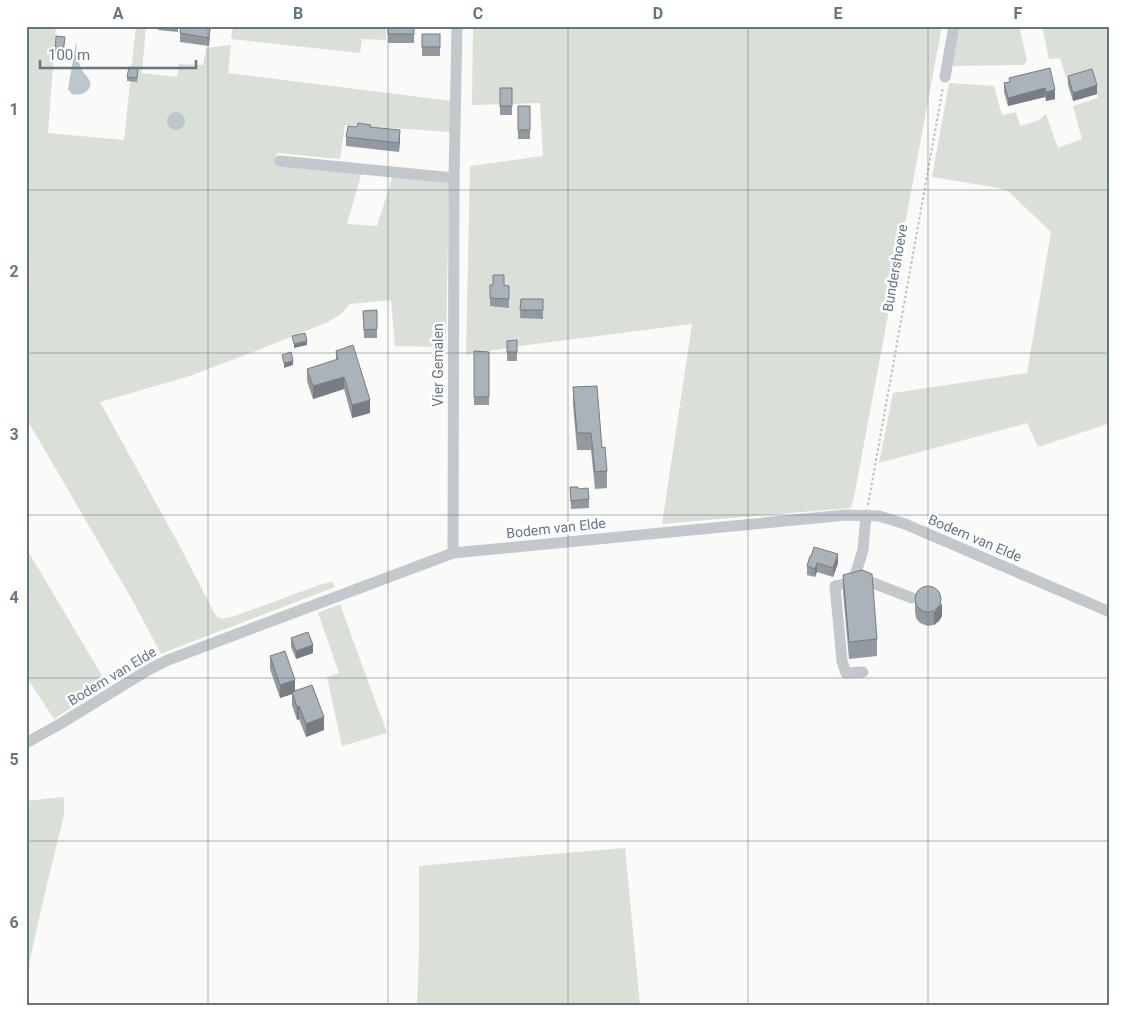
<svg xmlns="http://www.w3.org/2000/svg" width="1136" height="1031" font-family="Roboto,sans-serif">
	<rect width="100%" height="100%" fill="#fafaf8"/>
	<g fill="#dadfd7">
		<polygon points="26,26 56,26 48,133 124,140 136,26 146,26 142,73 177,77 179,64 203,65 206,48 231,45 228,73 452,101 451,132 345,125 340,159 277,153 275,163 362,172 347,224 377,226 393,175 449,181 446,347 395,346 391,300 350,304 341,314 328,322 258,350 190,376 100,402 178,543 216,616 222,619 235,616 322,584 332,582 335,587 173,649 161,654 134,603 26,418"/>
		<polygon points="233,26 386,26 386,40 362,39 360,53 231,39"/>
		<polygon points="473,26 942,26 855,492 851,508 662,524 692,324 520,346 466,355 470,166 543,156 540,103 472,105"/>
		<polygon points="959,26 1019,26 1027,60 1024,65 952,66"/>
		<polygon points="1042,26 1110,26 1110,423 1038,447 1027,423 879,463 893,393 1027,373 1051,232 1008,191 999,188 932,177 949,83 994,86 1002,115 1016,112 1020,126 1039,120 1046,114 1058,148 1082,139 1073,106 1098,98 1092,75 1068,83 1060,58 1049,59"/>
		<polygon points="26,548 107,684 54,719 26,676"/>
		<polygon points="340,604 346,621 387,733 342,746 327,677 339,673 318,613"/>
		<polygon points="64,797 64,815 42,905 26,978 26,801"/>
		<polygon points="625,848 640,1005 417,1005 419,949 419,866 517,857"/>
	</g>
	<g fill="#bbc7cb">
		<path d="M76 42C77 47 76 53 78 58 78 62 81 67 82 70 86 77 96 83 87 91 83 95 77 95 72 94L68 89Z"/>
		<circle cx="176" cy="121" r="9"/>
	</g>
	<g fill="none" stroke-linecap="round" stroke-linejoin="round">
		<polyline stroke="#bbbfc2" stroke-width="2" stroke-dasharray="2.5 2.5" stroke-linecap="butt" points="868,505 943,87"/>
		<g stroke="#c3c8cc" stroke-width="11">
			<polyline points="945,77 954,26"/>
			<polyline points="280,161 454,178"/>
			<polyline points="453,553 454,178 457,26"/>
			<polyline points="860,578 912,598"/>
			<polyline points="863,672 846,673 842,661 835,586 853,582 863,550 866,515"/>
			<polyline points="26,743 60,724 148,670 168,660 453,553 846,515 879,516 905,524 1110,612"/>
		</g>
	</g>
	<g fill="#929a9f">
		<polygon points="158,26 178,26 178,32 158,30"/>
		<rect x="388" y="26" width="26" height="17"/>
		<polygon points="180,33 210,37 209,46 180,42"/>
		<rect x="422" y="34" width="18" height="22"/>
		<polygon points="65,41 63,56 55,55 55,51"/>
		<polygon points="1050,68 1055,99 1046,101 1045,97 1008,106 1004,92 1004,83 1009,82 1009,78"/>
		<polygon points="138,72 137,82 127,81 127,77"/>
		<polygon points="1068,76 1097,94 1073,101 1068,85"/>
		<rect x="500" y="88" width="12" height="27"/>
		<rect x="518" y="106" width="12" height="33"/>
		<polygon points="357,127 371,127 400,138 399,152 346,146 346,137"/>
		<polygon points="490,285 509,286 509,308 490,306"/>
		<polygon points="521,299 543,299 543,319 520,318"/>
		<polygon points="377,310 377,338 364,338 363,311"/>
		<polygon points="517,340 517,361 507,361 507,341"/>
		<polygon points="336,351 370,413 352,418 344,389 313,399 307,381 307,369 336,360"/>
		<polygon points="474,351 489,352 489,405 474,405"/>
		<polygon points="573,387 602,448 607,471 607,488 595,489 591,450 577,450 573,404"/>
		<polygon points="570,487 578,489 589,499 589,508 571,509"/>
		<polygon points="810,556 838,563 833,577 817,572 815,577 807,575 807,566"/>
		<polygon points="843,575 877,639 877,656 849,659 843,592"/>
		<polygon points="915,599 942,616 939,621 934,625 928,626 920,623 916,618 915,612"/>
		<polygon points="291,638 313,653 296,659 291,647"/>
		<polygon points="270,656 295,691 324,730 306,737 299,719 297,720 292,705 292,694 280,698 270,669"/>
	</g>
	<g fill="#777d82">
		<polygon points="1097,85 1097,94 1073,101 1073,93"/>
		<polygon points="1045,88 1045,97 1008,106 1008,98"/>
		<polygon points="1055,90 1055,99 1046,101 1046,92"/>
		<polygon points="400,130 400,138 399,152 399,143"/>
		<polygon points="307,341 307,345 294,348 294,344"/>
		<polygon points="293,361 293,365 284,368 284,363"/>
		<polygon points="344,377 344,389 313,399 313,386"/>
		<polygon points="370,400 370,413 352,418 352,405"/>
		<polygon points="838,554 838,563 833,577 833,568"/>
		<polygon points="817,563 817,572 815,577 815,569"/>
		<polygon points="942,603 942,616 939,621 934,625 934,612"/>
		<polygon points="313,645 313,653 296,659 296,651"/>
		<polygon points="295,680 295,693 292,692 292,694 280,698 280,685"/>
		<polygon points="299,706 299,719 297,720 297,707"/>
		<polygon points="324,717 324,730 306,737 306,724"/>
	</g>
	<g fill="#aab3b9" stroke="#777d82">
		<polygon points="181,26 193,26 210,29 209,38 180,33"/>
		<rect x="388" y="26" width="26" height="8"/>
		<rect x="422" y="34" width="18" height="13"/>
		<polygon points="56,36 65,37 63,51 55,51"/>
		<polygon points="129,67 138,68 137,78 127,77"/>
		<polygon points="1050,68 1055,90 1046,92 1045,88 1008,98 1004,83 1010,82 1009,78"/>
		<polygon points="1092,69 1097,85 1073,93 1068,76"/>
		<rect x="500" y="88" width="12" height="18"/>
		<rect x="518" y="106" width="12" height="24"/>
		<polygon points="358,123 371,125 370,127 400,130 399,143 346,137 348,126 357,127"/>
		<polygon points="493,275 504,275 504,285 509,286 509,299 490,298 490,285 493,285"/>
		<polygon points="521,299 543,299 543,310 520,310"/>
		<polygon points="377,310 377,329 364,330 363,311"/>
		<polygon points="305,333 307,341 294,344 292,336"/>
		<polygon points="517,340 517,352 507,352 507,341"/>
		<polygon points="353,345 370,400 352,405 344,377 313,386 307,369 338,359 336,351"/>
		<polygon points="474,351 489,352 489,397 474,397"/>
		<polygon points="291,352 293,361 284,363 282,355"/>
		<polygon points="597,386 602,448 605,447 607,471 595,472 591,433 577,433 573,387"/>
		<polygon points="570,487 578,487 578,489 588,488 589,499 571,501"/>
		<polygon points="814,547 838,554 833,568 817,563 815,569 807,566 810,556 811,556"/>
		<polygon points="862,570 872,574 877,639 849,642 843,575"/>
		<circle cx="928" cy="599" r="13"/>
		<polygon points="308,632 313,645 296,651 291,638"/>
		<polygon points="285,651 295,680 280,685 270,656"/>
		<polygon points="312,685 324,717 306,724 299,706 297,707 292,692"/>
	</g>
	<path fill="none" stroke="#657683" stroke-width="1" stroke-opacity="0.55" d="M208 26V1005M388 26V1005M568 26V1005M748 26V1005M928 26V1005M26 190H1110M26 353H1110M26 515H1110M26 678H1110M26 841H1110"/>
	<g text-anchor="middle" stroke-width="5" stroke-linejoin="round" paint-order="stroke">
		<g font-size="14" fill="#657683" stroke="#fff">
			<text transform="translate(895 268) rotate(-80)" y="5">Bundershoeve</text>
			<text transform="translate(438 365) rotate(-90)" y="5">Vier Gemalen</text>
			<text transform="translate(556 528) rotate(-6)" y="5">Bodem van Elde</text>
			<text transform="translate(975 538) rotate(23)" y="5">Bodem van Elde</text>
			<text transform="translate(112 676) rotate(-31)" y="5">Bodem van Elde</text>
		</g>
	</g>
	<rect width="1136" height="1031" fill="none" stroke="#ffffff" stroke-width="55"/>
	<path d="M40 60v8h156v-8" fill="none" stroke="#657683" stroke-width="2.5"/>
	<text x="48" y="60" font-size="15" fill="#657683" stroke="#ffffff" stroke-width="4" paint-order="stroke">100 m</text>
	<rect x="28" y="28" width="1080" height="976" fill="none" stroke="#657683" stroke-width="2"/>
	<g font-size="16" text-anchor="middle" font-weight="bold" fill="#657683">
		<text x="118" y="19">A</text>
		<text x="298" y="19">B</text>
		<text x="478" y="19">C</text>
		<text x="658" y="19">D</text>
		<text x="838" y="19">E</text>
		<text x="1018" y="19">F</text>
		<text x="14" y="115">1</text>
		<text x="14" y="277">2</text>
		<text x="14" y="440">3</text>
		<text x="14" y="603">4</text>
		<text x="14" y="765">5</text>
		<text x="14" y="928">6</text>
	</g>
</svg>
